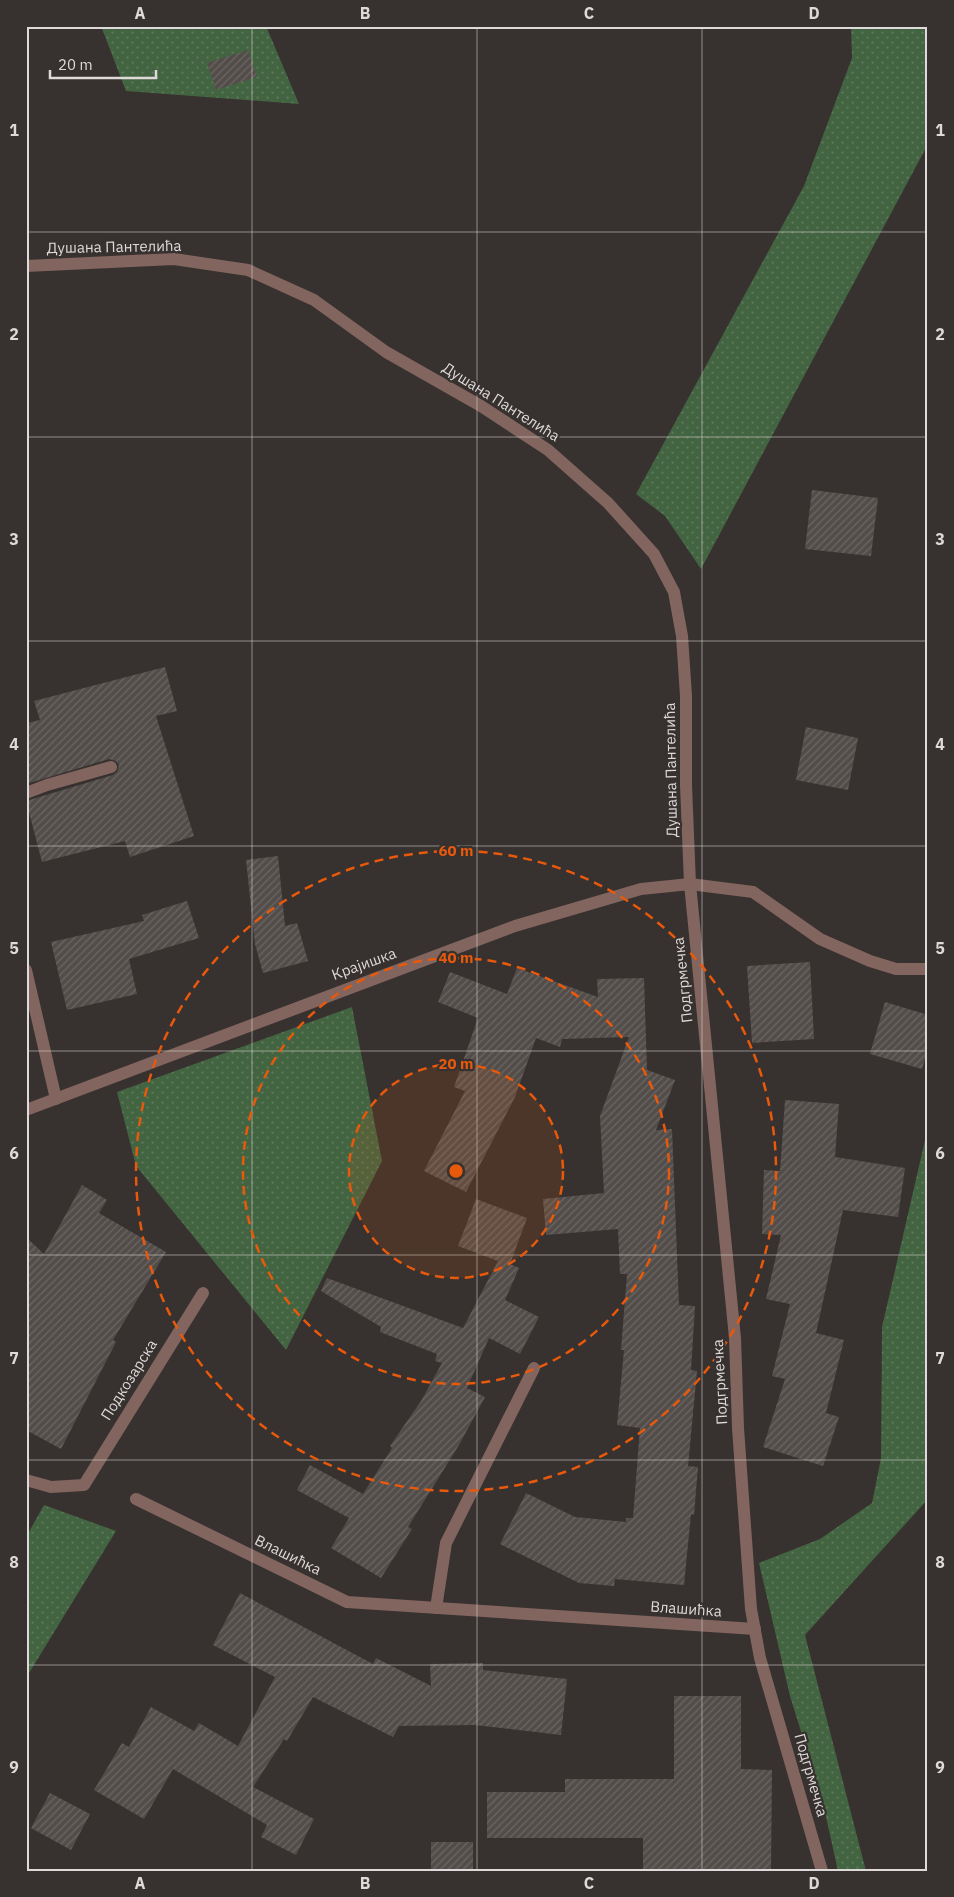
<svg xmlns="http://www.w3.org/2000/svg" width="954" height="1897" font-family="'IBM Plex Sans',sans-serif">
	<defs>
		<pattern id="grass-dots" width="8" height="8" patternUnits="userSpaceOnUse" patternTransform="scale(1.25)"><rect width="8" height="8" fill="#436441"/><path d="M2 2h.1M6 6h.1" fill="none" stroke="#5e7a5c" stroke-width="1.8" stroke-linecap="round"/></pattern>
		<pattern id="building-hatch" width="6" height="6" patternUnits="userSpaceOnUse" patternTransform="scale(1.25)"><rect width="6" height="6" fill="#534d4a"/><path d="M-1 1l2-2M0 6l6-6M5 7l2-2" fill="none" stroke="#6b6664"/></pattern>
	</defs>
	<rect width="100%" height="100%" fill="#37312f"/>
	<g fill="url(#grass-dots)">
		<polygon points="101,26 266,26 299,104 126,91"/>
		<polygon points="851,26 928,26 928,144 701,569 665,516 636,494 804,186 852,58"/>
		<polygon points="352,1007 382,1161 286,1350 136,1166 117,1092"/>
		<polygon points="928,1127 928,1499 805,1635 866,1871 838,1871 822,1799 790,1696 759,1563 820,1539 872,1503 881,1458 882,1327"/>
		<polygon points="44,1505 116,1531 26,1678 26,1537"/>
	</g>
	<g fill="url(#building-hatch)">
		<polygon points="248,50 257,77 216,90 207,63"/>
		<polygon points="812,490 878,498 871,556 805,549"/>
		<polygon points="165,667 177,711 156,716 194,836 130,857 125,841 42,862 26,801 113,775 117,772 119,765 116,761 109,759 26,784 26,723 40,720 34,701"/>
		<polygon points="806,727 858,738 848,790 796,780"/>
		<polygon points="278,856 285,926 297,923 308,961 263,973 255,944 246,860"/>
		<polygon points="187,901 199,938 129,959 137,994 67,1010 51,942 144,921 142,915"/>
		<polygon points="810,962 814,1039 752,1043 747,966"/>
		<polygon points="517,968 598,997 597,979 644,978 647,1070 675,1080 656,1130 672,1129 679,1305 695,1306 691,1370 697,1371 688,1466 698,1467 694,1515 691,1514 684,1585 615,1579 614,1586 579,1583 500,1544 526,1493 575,1517 626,1522 626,1518 633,1518 640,1428 617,1425 624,1350 621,1350 627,1274 620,1274 618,1229 546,1235 543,1199 604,1193 600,1116 629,1037 562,1039 560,1047 536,1038 515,1097 466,1192 424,1171 465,1091 454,1087 478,1018 438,1002 450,972 507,994"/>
		<polygon points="885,1002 928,1015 928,1048 922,1069 870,1054"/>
		<polygon points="785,1100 839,1104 835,1157 905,1168 898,1217 843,1210 816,1333 844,1340 826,1413 839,1417 823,1466 763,1447 785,1379 772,1376 790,1304 766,1299 781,1235 762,1234 764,1170 780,1171"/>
		<polygon points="82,1185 107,1200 99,1213 166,1252 113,1340 116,1342 61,1449 26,1430 26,1237 44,1254"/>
		<polygon points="476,1199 527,1218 510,1264 519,1268 505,1300 539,1317 520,1354 489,1338 467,1388 485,1397 459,1445 408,1527 412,1529 381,1578 331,1548 349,1518 297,1490 310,1465 363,1494 392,1448 390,1446 421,1401 442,1363 435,1361 437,1354 380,1332 381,1327 321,1291 327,1278 463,1328 498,1261 458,1246"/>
		<polygon points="240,1593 373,1664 376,1658 431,1686 430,1664 483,1663 483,1670 567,1679 561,1735 475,1725 399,1726 393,1737 313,1697 287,1741 284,1739 253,1787 314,1819 296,1855 261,1837 267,1825 173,1769 144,1819 94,1790 122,1743 129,1747 151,1707 194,1731 199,1723 238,1746 275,1677 213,1645"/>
		<polygon points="674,1696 741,1696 741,1769 772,1770 771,1871 643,1871 643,1838 487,1838 487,1792 565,1792 565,1779 674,1779"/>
		<polygon points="50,1793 90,1814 71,1850 31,1828"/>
		<rect x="431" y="1842" width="42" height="29"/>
	</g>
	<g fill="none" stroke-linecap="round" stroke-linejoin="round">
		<g stroke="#82655e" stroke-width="12">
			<polyline points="26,266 174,259 248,270 314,300 386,352 481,406 548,450 608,503 654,554 674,592 682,636 686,696 686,785 690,884 753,892 820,939 870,961 896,969 928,969"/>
			<polyline points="26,793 47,785 111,767"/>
			<polyline points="26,970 56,1099"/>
			<polyline points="26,1110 515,926 641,889 690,884 735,1338 738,1428 751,1609 760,1658 822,1871"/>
			<polyline points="26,1480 51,1487 84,1485 203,1293"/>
			<polyline points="136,1499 347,1602 755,1629"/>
			<polyline points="436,1608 446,1543 534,1368"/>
		</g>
	</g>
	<path fill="none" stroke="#dedad9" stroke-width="1" stroke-opacity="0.55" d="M252 26V1871M477 26V1871M702 26V1871M26 232H928M26 437H928M26 641H928M26 846H928M26 1051H928M26 1255H928M26 1460H928M26 1665H928"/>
	<circle cx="456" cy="1171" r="107" fill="#e8590c" fill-opacity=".12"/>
	<g fill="none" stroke="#e8590c" stroke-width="2.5" stroke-dasharray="9 6">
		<circle cx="456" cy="1171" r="107"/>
		<circle cx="456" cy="1171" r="213"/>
		<circle cx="456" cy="1171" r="320"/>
	</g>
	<g text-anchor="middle" stroke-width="4.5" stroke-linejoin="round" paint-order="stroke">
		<g font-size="15" fill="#dedad9" stroke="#37312f">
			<text transform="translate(114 247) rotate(-1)" y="5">Душана Пантелића</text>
			<text transform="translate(501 402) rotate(32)" y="5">Душана Пантелића</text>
			<text transform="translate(671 770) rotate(-91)" y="5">Душана Пантелића</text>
			<text transform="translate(364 964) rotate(-20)" y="5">Крајишка</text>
			<text transform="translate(683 980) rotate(-96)" y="5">Подгрмечка</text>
			<text transform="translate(129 1380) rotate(-58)" y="5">Подкозарска</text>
			<text transform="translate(720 1382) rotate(-93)" y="5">Подгрмечка</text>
			<text transform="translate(288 1555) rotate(26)" y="5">Влашићка</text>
			<text transform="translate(686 1609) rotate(4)" y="5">Влашићка</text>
			<text transform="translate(811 1775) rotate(74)" y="5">Подгрмечка</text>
		</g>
	</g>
	<circle cx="456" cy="1171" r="8" fill="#e8590c" stroke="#37312f" stroke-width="2.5"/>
	<g font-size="15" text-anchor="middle" font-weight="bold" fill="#e8590c" stroke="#37312f" stroke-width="4.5" stroke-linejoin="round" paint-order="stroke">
		<text x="456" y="856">60 m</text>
		<text x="456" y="963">40 m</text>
		<text x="456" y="1069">20 m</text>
	</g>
	<rect width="954" height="1897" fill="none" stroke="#37312f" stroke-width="55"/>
	<path d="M50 70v8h106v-8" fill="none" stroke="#dedad9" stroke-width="2.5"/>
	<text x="58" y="70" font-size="15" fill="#dedad9" stroke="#37312f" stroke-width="4" paint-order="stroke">20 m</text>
	<rect x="28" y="28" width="898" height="1842" fill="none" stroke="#dedad9" stroke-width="2"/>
	<g font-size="16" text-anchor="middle" font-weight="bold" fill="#dedad9">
		<text x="140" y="19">A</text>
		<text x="365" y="19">B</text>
		<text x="589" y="19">C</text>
		<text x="814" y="19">D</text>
		<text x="14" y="136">1</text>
		<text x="940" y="136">1</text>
		<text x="14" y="340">2</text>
		<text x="940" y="340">2</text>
		<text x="14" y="545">3</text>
		<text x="940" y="545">3</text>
		<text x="14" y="750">4</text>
		<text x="940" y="750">4</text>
		<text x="14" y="954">5</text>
		<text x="940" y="954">5</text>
		<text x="14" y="1159">6</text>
		<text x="940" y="1159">6</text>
		<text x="14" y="1364">7</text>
		<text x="940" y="1364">7</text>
		<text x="14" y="1568">8</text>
		<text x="940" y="1568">8</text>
		<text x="14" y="1773">9</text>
		<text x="940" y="1773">9</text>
		<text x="140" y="1889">A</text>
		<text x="365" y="1889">B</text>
		<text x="589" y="1889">C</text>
		<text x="814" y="1889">D</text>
	</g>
</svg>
